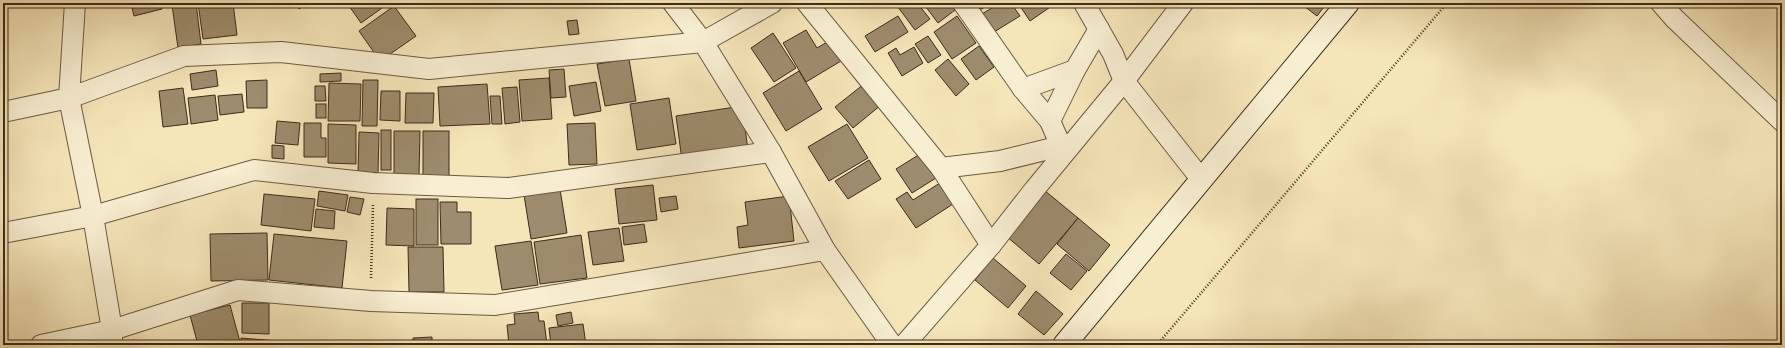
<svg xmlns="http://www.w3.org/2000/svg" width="1785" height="348" font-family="'Libre Bodoni',serif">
	<rect width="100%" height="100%" fill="#f5e6ba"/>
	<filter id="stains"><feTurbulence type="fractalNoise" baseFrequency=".005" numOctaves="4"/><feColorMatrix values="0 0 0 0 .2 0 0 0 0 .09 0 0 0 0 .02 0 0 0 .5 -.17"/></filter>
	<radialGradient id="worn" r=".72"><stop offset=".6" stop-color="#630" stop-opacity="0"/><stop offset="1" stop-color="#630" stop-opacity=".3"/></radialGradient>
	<g fill="#9d8c6d" stroke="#3e2b1a">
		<polygon points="131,3 161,3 162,9 134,16"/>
		<polygon points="188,3 196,3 201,44 178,48 172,5"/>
		<polygon points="198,3 233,3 237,35 203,39"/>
		<polygon points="296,3 308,3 299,9"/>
		<polygon points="347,3 389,3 361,23"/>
		<polygon points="895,3 917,3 930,19 915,30"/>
		<polygon points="923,3 950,3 955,10 938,23"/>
		<polygon points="968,3 991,3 975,13"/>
		<polygon points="1000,3 1011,3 1020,16 989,35 977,17"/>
		<polygon points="1018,3 1056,3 1030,21"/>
		<polygon points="1300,3 1327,3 1317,16"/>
		<polygon points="394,6 416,36 380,61 359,31"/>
		<polygon points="898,16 908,32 875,52 865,36"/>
		<polygon points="957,16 976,43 952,59 934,32"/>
		<polygon points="577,20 579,34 569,35 567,21"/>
		<polygon points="806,30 817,48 834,38 846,58 806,82 783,43"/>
		<polygon points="773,33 796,68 774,82 751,48"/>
		<polygon points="928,36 941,55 928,63 915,44"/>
		<polygon points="979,46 994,67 976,80 961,59"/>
		<polygon points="914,47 923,63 902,76 888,53 896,48 900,55"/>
		<polygon points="629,59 636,101 605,106 597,64"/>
		<polygon points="948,59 969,84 956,96 935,70"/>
		<polygon points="564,69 566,97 551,98 549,70"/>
		<polygon points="216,70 218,86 192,90 190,74"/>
		<polygon points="799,71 822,109 786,131 763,93"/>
		<polygon points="341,73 341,81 320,82 320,74"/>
		<polygon points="549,78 552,119 522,121 519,80"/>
		<polygon points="267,80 267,108 247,108 246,81"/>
		<polygon points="363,80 378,80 377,126 362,126"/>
		<polygon points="596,82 601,111 574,116 569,86"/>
		<polygon points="329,83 361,84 360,121 328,121"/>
		<polygon points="487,84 490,124 440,126 438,87"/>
		<polygon points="864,84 881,105 853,128 835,107"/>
		<polygon points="315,86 325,86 326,101 315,101"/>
		<polygon points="517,87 520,122 505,124 502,88"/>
		<polygon points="183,88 188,124 163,127 159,91"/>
		<polygon points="381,91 400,91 400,121 380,120"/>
		<polygon points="406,93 434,93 433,123 405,123"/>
		<polygon points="242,94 244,112 220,115 218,96"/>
		<polygon points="215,95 218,120 191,124 188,98"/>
		<polygon points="490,96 500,96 502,124 492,124"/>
		<polygon points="669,98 676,144 637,150 630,104"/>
		<rect x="316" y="104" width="10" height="14"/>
		<polygon points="742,106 748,150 682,160 676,116"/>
		<polygon points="277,121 300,123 298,145 275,143"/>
		<polygon points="304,123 321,123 321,138 326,138 326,157 304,157"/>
		<polygon points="595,123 597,164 569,165 567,124"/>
		<polygon points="328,124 356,125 356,164 328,163"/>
		<polygon points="847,124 868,158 829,181 808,147"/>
		<rect x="381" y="130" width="10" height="40"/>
		<polygon points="394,131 420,131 419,176 394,176"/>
		<rect x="423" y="131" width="26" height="45"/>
		<polygon points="359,132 379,133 378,173 358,172"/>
		<polygon points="272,145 284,146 284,159 272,158"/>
		<polygon points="920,154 936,178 912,193 896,169"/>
		<polygon points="869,160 881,179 848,199 835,181"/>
		<polygon points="940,183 953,204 916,228 896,199 907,192 913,200"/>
		<polygon points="653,185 657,220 619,224 615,189"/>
		<polygon points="560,189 567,233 531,239 524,195"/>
		<polygon points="1044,190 1078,218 1039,264 1006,236"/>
		<polygon points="319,191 348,195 345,211 317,206"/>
		<polygon points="264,194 315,199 311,231 261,225"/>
		<polygon points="676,196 678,209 661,212 659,198"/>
		<polygon points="789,196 794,241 739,248 737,227 748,225 745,202"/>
		<polygon points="350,197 364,199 360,215 347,212"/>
		<rect x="416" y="199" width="22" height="46"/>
		<polygon points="440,202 457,202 457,212 471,212 471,244 441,244"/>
		<polygon points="387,208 414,209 414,246 386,245"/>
		<polygon points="316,209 335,211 334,229 314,227"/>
		<polygon points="1078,218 1110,245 1089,271 1057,244"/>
		<polygon points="644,224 647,242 624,245 622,227"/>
		<polygon points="619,228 624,261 593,265 588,232"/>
		<polygon points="267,233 268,280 211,281 210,234"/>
		<polygon points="274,234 347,241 342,288 269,280"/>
		<polygon points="581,235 587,278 540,284 534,242"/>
		<polygon points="531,241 538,285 502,290 495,246"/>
		<polygon points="408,247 443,247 444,292 409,292"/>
		<polygon points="1066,254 1087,271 1071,290 1050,273"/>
		<polygon points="993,258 1026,286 1008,308 975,280"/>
		<polygon points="1036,291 1063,314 1044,335 1018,314"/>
		<polygon points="242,303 269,303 269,334 242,333"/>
		<polygon points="230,305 240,342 231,345 198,345 190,315"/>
		<polygon points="3,308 8,335 3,336"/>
		<polygon points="538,312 539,321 544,321 547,345 509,345 507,325 515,324 514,314"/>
		<polygon points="571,312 573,323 558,326 556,315"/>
		<polygon points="583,324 586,345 551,345 549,328"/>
		<polygon points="432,337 432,343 447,343 447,345 413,345 413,338"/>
		<polygon points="241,338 277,341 277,345 241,345"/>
	</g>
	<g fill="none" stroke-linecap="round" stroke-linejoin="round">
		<defs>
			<g id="street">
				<polyline points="75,3 69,98 93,216 112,330 112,345"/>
				<polyline points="673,3 703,42"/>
				<polyline points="772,3 703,42 771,152 825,250"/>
				<polyline points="807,3 941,168 991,245"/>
				<polyline points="963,3 1023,89 1050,121 1064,153"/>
				<polyline points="1084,3 1113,54 1124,81 1201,179"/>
				<polyline points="1661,3 1674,18 1782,121"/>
				<polyline points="1023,89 1075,70"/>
				<polyline points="3,112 69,98 184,56 281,52 429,69 703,42"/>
				<polyline points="1050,121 1075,70 1099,29"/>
				<polyline points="941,168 1000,161 1061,146"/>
				<polyline points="3,233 93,216 254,170 373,183 508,188 771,152"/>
				<polyline points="41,345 112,330 238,290 371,301 495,305 825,250 892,345"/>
				<polyline points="904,345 991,245 1034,190 1124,81 1183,3"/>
			</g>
			<polyline id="secondary" points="1064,345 1348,3"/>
		</defs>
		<use href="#street" stroke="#6c5a42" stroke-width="22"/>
		<use href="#secondary" stroke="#3e2b1a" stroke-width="24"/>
		<g stroke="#3e2b1a" stroke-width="2.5" stroke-dasharray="1 2" stroke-linecap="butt">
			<polyline points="371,278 373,205"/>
			<polyline points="1157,345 1447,3"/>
		</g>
		<use href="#street" stroke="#f8efd2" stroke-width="20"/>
		<use href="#secondary" stroke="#f8efd2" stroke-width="22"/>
	</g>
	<rect width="1785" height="348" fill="none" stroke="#f5e6ba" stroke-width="16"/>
	<rect x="4" y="4" width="1777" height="340" fill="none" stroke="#3e2b1a" stroke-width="2"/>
	<rect x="8" y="8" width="1769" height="332" fill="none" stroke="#3e2b1a"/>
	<rect width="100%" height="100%" filter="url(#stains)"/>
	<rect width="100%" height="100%" fill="url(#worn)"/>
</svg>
